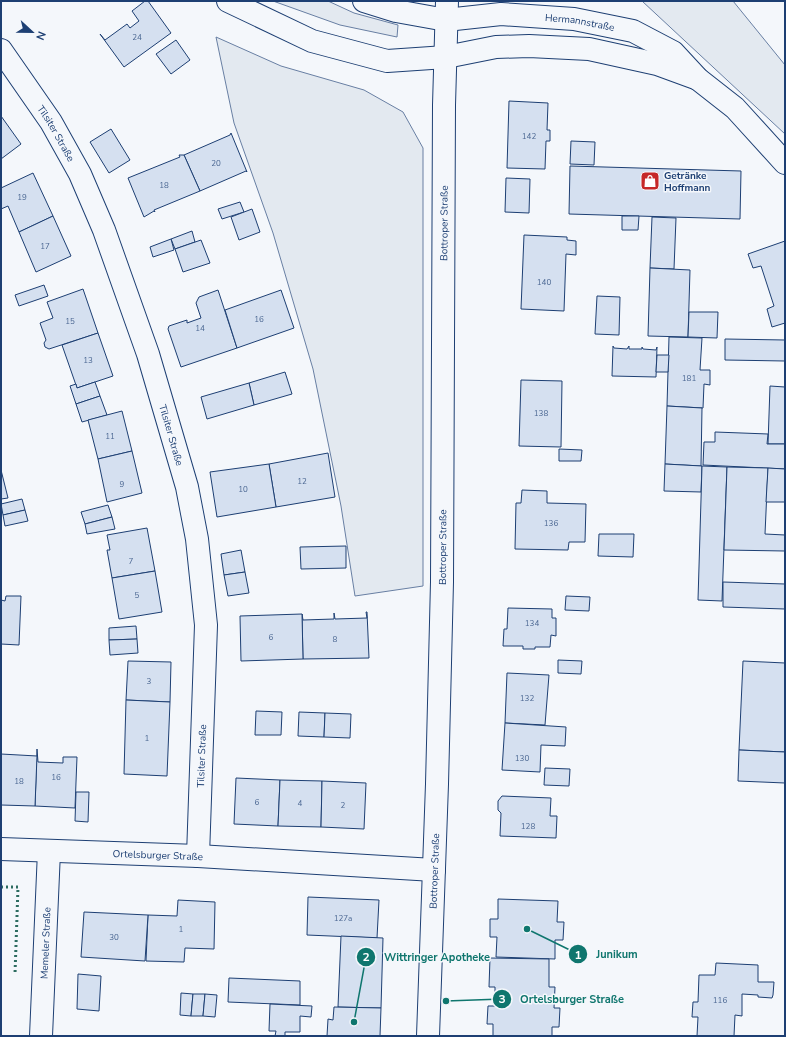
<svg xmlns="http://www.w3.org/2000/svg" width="786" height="1037" font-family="'Nunito Sans',sans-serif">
	<rect width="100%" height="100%" fill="#f4f7fb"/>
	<g fill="#e3e9f0" stroke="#687fa3">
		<polygon points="273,1 328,1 354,13 398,25 397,37 340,25"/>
		<polygon points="642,1 733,1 785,65 785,134"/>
		<polygon points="216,37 281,66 364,90 403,112 423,148 423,586 355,596 341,506 313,369 273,233 234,123"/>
	</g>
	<g fill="#d5e0f0" stroke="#1d3f73">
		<polygon points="145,1 148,1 171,33 124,67 100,34 105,40 127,24 130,28 139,21 132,11"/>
		<polygon points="176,40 190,60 171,74 156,54"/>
		<polygon points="509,101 548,103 547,130 550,130 550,141 546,141 545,169 507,168"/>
		<polygon points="1,116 21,144 1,159"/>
		<polygon points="111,129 130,160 109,173 90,142"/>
		<polygon points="231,133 247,172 246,171 200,191 184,155 230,135"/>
		<polygon points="571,141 595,142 594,165 570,164"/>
		<polygon points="179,155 184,155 200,191 154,210 155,212 154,211 144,217 128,178 180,157"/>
		<polygon points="570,166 741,171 740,219 569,214"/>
		<polygon points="33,173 53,216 19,232 8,206 1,209 1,188"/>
		<polygon points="506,178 530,179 529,213 505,212"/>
		<polygon points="240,202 244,212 222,219 218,209"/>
		<polygon points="252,209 260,232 239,240 231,217"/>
		<polygon points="53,216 71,256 36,272 19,232"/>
		<polygon points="622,216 639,216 638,230 622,230"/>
		<polygon points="652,217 676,218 674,269 650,268"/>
		<polygon points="192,231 195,242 175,249 171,239"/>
		<polygon points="524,235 567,237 567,240 576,241 576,255 566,254 564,311 521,309"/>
		<polygon points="171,239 174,250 153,257 150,247"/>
		<polygon points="201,240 210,263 183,272 175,249"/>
		<polygon points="785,241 785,323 772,327 767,309 774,306 761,266 753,268 748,254"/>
		<polygon points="650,268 690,270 688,337 648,336"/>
		<polygon points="44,285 48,296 19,306 15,295"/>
		<polygon points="83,289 98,333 49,349 45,347 44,343 46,340 40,323 53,318 47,302"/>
		<polygon points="218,290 237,348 181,367 168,329 169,326 187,320 187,323 201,318 196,303 199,297"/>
		<polygon points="281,290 294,328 237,348 225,310"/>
		<polygon points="597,296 620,297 619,335 595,334"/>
		<polygon points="689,312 718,312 717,338 688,337"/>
		<polygon points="98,333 113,376 77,388 62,345"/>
		<polygon points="669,337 702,338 700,370 710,370 710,385 704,384 703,408 667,406"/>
		<polygon points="725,339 785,340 785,361 725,360"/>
		<polygon points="613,346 614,348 627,349 629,346 629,349 642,349 642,347 643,349 656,350 657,347 656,377 612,376"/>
		<polygon points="657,355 669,355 668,372 656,372"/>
		<polygon points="285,372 292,394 254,405 249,383"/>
		<polygon points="521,380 562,381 561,447 519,446"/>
		<polygon points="95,382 100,396 76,404 70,386 76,384 77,388"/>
		<polygon points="249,383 254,405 207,419 201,397"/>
		<polygon points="770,386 785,387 785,444 768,444"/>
		<polygon points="100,396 107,415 82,422 76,404"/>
		<polygon points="667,406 702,408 701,466 665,464"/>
		<polygon points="122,411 132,451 98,459 88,420"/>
		<polygon points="715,432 768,434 767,444 785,444 785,469 703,465 704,442 715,442"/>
		<polygon points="559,449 582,450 581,461 559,461"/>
		<polygon points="132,451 142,493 107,502 98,459"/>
		<polygon points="328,453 335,497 276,507 269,464"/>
		<polygon points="269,464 276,507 217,517 210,472"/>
		<polygon points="665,464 702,466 701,492 664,491"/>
		<polygon points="702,466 727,467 722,601 698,600"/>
		<polygon points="727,467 768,468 765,534 785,535 785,551 724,550"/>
		<polygon points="768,468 785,469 785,502 766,502"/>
		<polygon points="1,470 8,498 1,499"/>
		<polygon points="522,490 547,491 547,503 586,504 585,542 569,542 568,550 515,549 516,503 521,503"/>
		<polygon points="22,499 25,510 3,515 1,504"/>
		<polygon points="108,505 112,517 85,524 81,512"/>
		<polygon points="25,510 28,521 5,526 3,515"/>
		<polygon points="112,517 115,529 87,534 85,524"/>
		<polygon points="147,528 155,571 112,578 107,550 110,550 107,535"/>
		<polygon points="599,534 634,534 633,557 598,556"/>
		<polygon points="346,546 346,568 301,569 300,547"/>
		<polygon points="241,550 245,572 224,575 221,554"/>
		<polygon points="155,571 162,612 119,619 112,578"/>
		<polygon points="245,572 249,593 228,596 224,575"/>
		<polygon points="723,582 785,584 785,609 723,607"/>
		<polygon points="6,596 21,596 19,645 1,644 1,600 5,601"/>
		<polygon points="566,596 590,597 589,611 565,610"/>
		<polygon points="508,608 552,609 552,618 556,618 556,636 551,635 550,647 535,647 535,649 523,649 523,646 503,646 504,629 507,629"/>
		<polygon points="366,612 367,612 369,658 303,659 302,614 303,620 334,619 334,613 335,619 367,618"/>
		<polygon points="302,614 303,659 241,661 240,616"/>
		<polygon points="136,626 137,639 109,640 109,628"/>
		<polygon points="137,639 138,653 110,655 109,640"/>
		<polygon points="558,660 582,661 581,674 558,673"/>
		<polygon points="128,661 171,662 170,702 126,700"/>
		<polygon points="743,661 785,663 785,752 739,750"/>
		<polygon points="507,673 549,675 545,725 505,723"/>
		<polygon points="126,700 170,702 167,776 124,774"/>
		<polygon points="256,711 282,712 281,735 255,735"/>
		<polygon points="299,712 325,713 324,737 298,736"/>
		<polygon points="325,713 351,714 350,738 324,737"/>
		<polygon points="505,723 566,727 565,746 541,745 540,772 502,770"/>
		<polygon points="37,749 38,762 63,763 63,757 77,757 75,808 35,806"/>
		<polygon points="739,750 785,752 785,783 738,781"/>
		<polygon points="1,754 37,756 35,806 1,805"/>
		<polygon points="545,768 570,769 569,786 544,785"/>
		<polygon points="236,778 280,780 278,826 234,824"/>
		<polygon points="280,780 322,781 321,827 278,826"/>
		<polygon points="322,781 366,783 364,829 321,827"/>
		<polygon points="76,792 89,792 88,822 75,821"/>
		<polygon points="502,796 551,798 550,816 557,816 556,838 500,836 501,813 498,810 498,801"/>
		<polygon points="308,897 379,900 377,938 307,935"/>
		<polygon points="498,899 558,901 557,922 564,922 563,940 555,940 555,959 496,957 497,937 490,937 490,919 498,919"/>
		<polygon points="178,900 215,902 214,949 185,948 184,962 146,961 148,915 177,916"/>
		<polygon points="84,912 148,915 145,961 81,957"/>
		<polygon points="341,936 383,938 381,1008 338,1007"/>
		<polygon points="490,958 549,959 549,987 555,987 554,1008 560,1008 559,1027 552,1027 552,1036 493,1036 493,1024 487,1024 488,1006 495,1006 495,987 489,987"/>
		<polygon points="716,963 758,965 758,982 774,982 773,995 772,998 758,997 758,995 742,994 742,1016 735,1015 734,1036 697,1036 698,1017 692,1017 693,1002 698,1002 699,975 715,975"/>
		<polygon points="78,974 101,976 99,1011 77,1009"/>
		<polygon points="229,978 300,981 300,1005 228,1002"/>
		<polygon points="181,993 193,994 191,1016 180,1015"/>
		<polygon points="193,994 205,994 203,1016 191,1016"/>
		<polygon points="205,994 217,995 215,1017 203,1016"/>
		<polygon points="270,1004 312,1006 311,1017 300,1016 300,1032 285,1032 285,1036 275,1036 276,1031 269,1031"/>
		<polygon points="334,1007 381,1008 380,1036 327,1036 328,1019 333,1020"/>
	</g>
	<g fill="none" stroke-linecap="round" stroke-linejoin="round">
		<defs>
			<g id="minor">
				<path id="s1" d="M1 50 51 122 80 174 104 230 148 354 187 487 197 539 206 625 198 856"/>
				<path id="s2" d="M1 849 198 856 434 870"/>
				<path id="s3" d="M41 1036 49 851"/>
				<path id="s4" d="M428 1036 437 784 442 582 444 105 447 1"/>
			</g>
			<g id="major">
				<polyline points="228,1 312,41 387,61 446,57 496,47 529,46 589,49 657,64 698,79"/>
				<path id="s5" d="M364 1 396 11 446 20 501 14 574 19 633 31 673 52 698 79 735 108 785 163"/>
			</g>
		</defs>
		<use href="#minor" stroke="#1d3f73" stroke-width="24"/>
		<use href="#major" stroke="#1d3f73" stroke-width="24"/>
		<use href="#minor" stroke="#f4f7fb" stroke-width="22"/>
		<use href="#major" stroke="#f4f7fb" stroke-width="22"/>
		<polyline stroke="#2c6c60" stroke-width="3" stroke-dasharray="2 3" stroke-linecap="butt" points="1,887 18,887 15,974"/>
	</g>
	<defs>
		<symbol id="shop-square" viewBox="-11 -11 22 22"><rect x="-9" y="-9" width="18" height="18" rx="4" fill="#c62828" stroke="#f4f7fb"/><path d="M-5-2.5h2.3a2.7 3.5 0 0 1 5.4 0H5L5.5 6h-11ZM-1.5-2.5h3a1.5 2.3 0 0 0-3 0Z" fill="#fff"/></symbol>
	</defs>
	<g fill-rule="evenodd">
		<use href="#shop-square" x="639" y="170" width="22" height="22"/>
	</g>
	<g text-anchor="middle" stroke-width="3" stroke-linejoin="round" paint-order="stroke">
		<g font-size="8" fill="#4b6792">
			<text x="137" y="40">24</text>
			<text x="529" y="139">142</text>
			<text x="216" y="166">20</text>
			<text x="164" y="188">18</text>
			<text x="22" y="200">19</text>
			<text x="45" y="249">17</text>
			<text x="544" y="285">140</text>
			<text x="259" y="322">16</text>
			<text x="70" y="324">15</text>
			<text x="200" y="331">14</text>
			<text x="88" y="363">13</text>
			<text x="689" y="381">181</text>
			<text x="541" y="416">138</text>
			<text x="110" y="439">11</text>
			<text x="302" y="484">12</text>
			<text x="122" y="487">9</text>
			<text x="243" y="492">10</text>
			<text x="551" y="526">136</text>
			<text x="131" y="564">7</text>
			<text x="137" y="598">5</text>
			<text x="532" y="626">134</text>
			<text x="271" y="640">6</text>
			<text x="335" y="642">8</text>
			<text x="149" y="684">3</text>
			<text x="527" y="701">132</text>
			<text x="147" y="741">1</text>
			<text x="522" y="761">130</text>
			<text x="56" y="780">16</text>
			<text x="19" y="784">18</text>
			<text x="257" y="805">6</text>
			<text x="300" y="806">4</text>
			<text x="343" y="808">2</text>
			<text x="528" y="829">128</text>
			<text x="343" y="921">127a</text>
			<text x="181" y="932">1</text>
			<text x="114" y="940">30</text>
			<text x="720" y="1003">116</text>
		</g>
		<g font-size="10" fill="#1d3f73" stroke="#f4f7fb">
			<text dy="4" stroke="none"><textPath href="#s5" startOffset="219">Hermannstraße</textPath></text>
			<text dy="4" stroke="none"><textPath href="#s1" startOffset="100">Tilsiter Straße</textPath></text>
			<text dy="4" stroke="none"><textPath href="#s4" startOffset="813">Bottroper Straße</textPath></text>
			<text dy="4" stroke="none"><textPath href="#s1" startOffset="424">Tilsiter Straße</textPath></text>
			<text dy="4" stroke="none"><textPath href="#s4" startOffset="489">Bottroper Straße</textPath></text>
			<text transform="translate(201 756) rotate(-88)" y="4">Tilsiter Straße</text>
			<text dy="4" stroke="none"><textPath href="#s2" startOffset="157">Ortelsburger Straße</textPath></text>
			<text dy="4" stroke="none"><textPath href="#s4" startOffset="165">Bottroper Straße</textPath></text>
			<text dy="4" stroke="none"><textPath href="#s3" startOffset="93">Memeler Straße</textPath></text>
		</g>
		<g font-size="10" font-weight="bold" fill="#1d3f73" stroke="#f4f7fb" text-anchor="start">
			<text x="664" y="179">Getränke<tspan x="664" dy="12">Hoffmann</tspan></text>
		</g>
	</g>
	<path fill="none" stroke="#0f766e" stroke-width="1.5" d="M527 929L578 954M354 1022L366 957M446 1001L502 999"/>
	<g fill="#0f766e" stroke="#f4f7fb" stroke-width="1.5">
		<circle cx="527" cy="929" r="4"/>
		<circle cx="354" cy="1022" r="4"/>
		<circle cx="446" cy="1001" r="4"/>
		<circle cx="578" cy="954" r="10"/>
		<circle cx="366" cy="957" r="10"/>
		<circle cx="502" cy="999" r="10"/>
	</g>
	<g font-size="12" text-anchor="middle" font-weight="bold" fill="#fff">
		<text x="578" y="959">1</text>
		<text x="366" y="961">2</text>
		<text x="502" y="1003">3</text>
	</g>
	<g font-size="11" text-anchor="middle" font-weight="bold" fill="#0f766e" stroke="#f4f7fb" stroke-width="3" stroke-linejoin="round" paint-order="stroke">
		<text x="617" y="958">Junikum</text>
		<text x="437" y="961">Wittringer Apotheke</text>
		<text x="572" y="1003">Ortelsburger Straße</text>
	</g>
	<rect width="786" height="1037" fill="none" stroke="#1d3f73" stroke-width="4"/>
	<g transform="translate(32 32) rotate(112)" stroke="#f4f7fb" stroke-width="3" paint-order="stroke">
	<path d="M0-3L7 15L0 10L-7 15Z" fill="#1d3f73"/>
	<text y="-6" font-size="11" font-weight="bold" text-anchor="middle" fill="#1d3f73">N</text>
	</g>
</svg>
